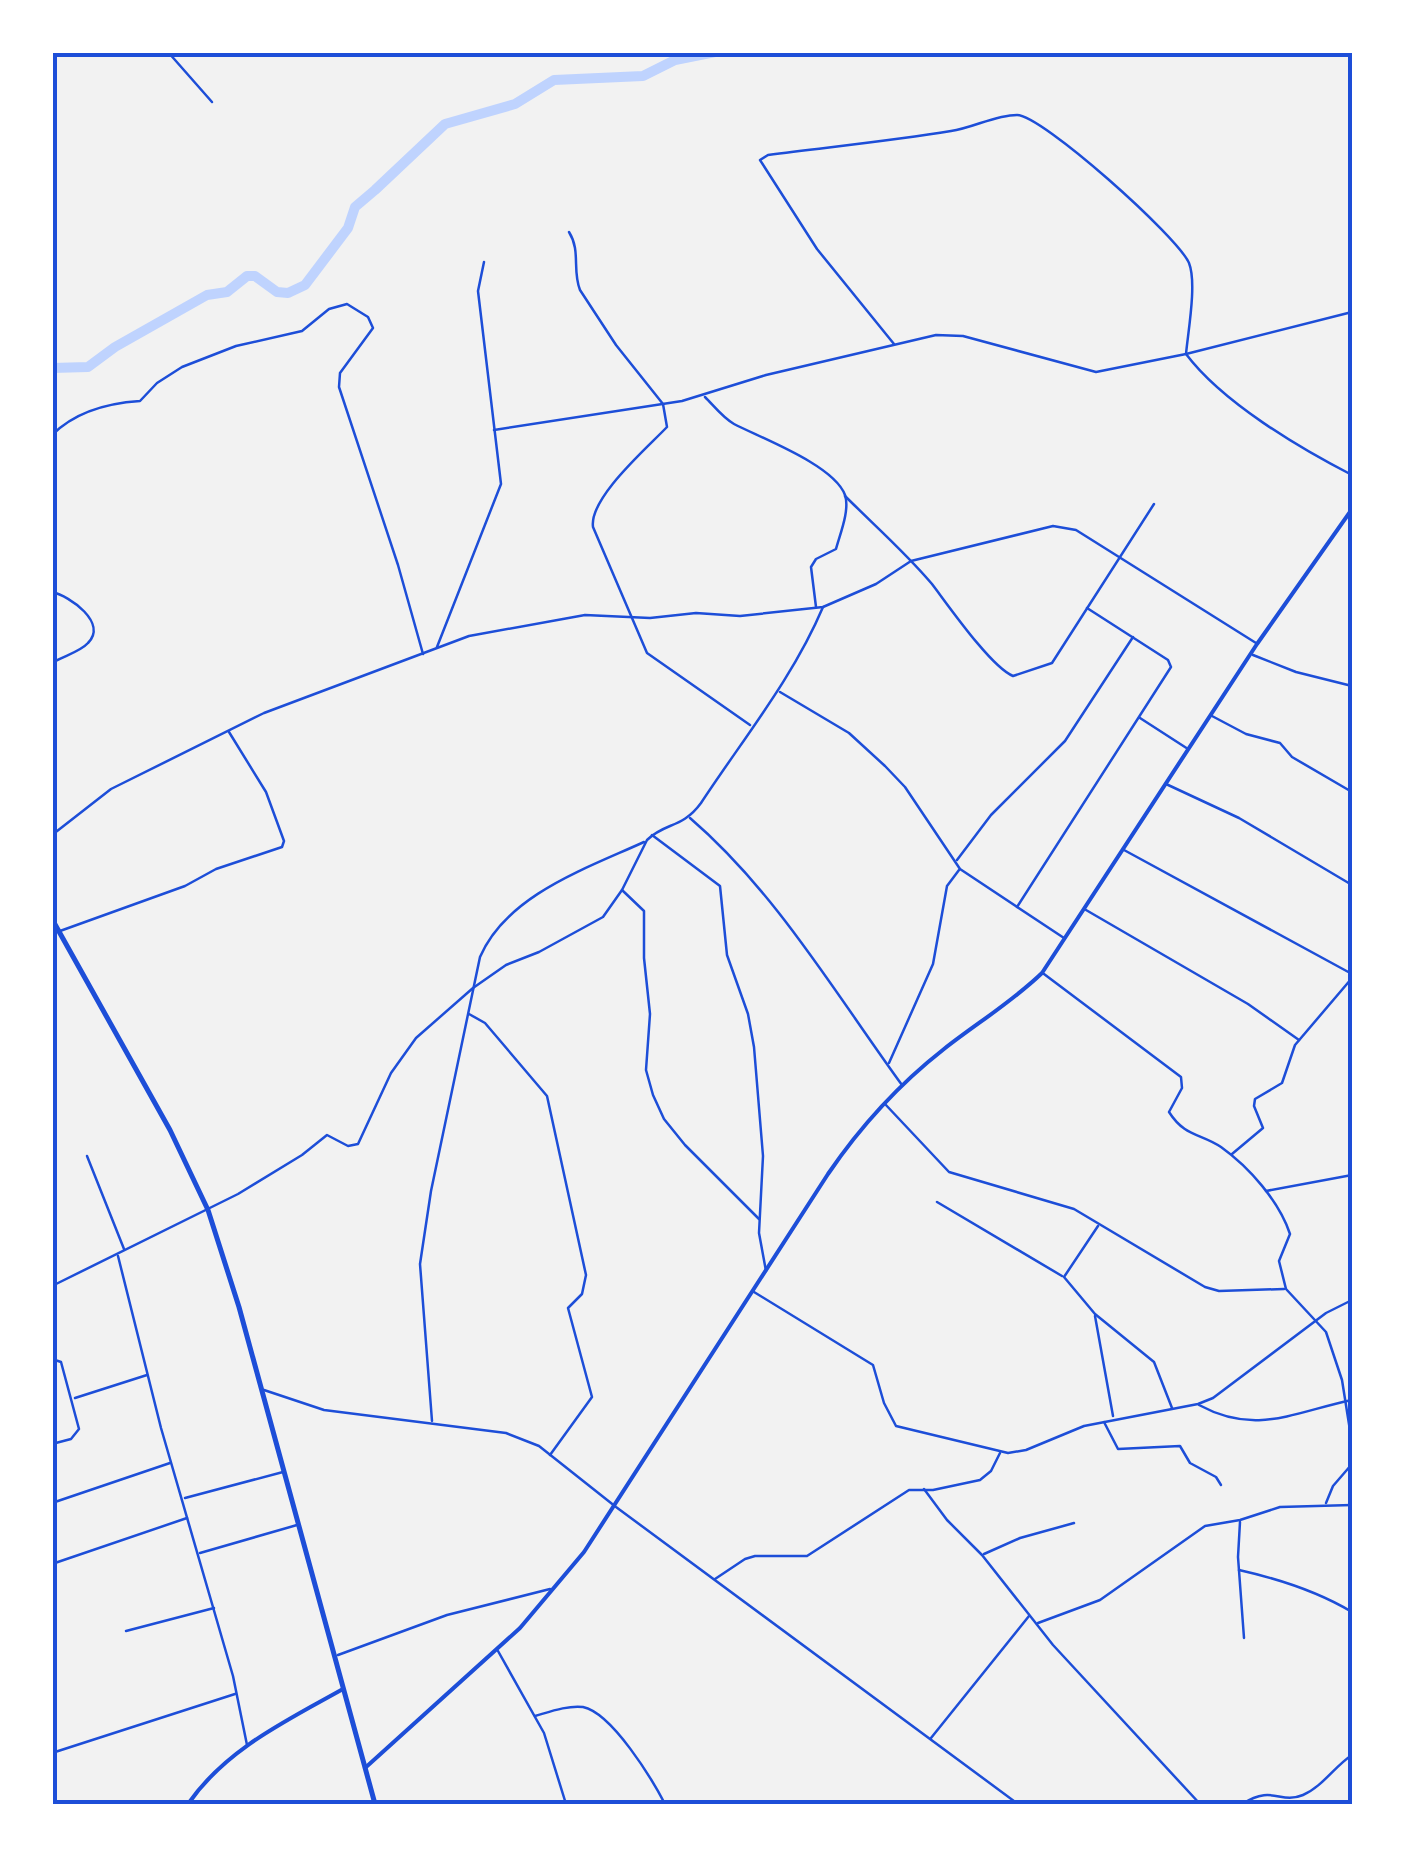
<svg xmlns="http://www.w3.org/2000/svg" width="1405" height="1857" font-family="'Noto Sans',sans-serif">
	<rect width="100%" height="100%" fill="#f2f2f2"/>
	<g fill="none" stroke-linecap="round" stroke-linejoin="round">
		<polyline stroke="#bfd3fe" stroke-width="10" points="52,368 88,367 115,347 207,295 227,292 247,276 255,276 277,292 288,293 305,285 348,228 355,207 375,190 445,124 515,104 554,80 643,76 675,60 715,52"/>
		<g stroke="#1d4ed8" stroke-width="2.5">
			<polyline points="168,52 212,102"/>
			<path d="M569 232C581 251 572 270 580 290L616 345 663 404 667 427C647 448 589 498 593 527L647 653 750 725"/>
			<path d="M894 344 817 249 760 160 768 155C829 147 890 141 951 131 973 128 995 115 1017 115 1042 115 1178 237 1189 263 1197 283 1188 332 1186 354 1222 402 1299 448 1352 475"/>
			<path d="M705 397C714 406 723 418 734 424 761 438 834 465 845 495 850 510 840 534 836 549L816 559 811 567 816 607"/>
			<polyline points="494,430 682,401 766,375 936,335 963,336 1096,372 1186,354 1352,312"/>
			<path d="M52 435C75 412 109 403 140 401L157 383 182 367 236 346 302 331 329 309 347 304 368 317 373 328 340 373 339 387 398 565 423 654"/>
			<path d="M845 496C874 525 906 553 932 584 948 605 991 667 1013 676L1052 663 1154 504"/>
			<path d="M52 592C70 596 108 623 88 643 80 652 63 656 52 663"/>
			<polyline points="437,647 501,484 478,291 484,262"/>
			<polyline points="1253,655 1296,672 1352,686"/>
			<polyline points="780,692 849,733 885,766 905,787 960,869 1064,938"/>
			<polyline points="1212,716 1246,734 1280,743 1292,757 1352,792"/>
			<polyline points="1140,718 1188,749"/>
			<polyline points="1166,784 1239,818 1352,885"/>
			<path d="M690 818C776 892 835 993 902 1085"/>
			<polyline points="52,835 111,789 264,713 469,636 585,615 650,618 696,613 740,616 823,607 876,584 911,561 1053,526 1076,530 1256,643"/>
			<polyline points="652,835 720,886 727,955 748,1014 754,1047 763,1156 759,1233 766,1271"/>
			<polyline points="1124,850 1352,974"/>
			<polyline points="957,860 991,815 1065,741 1133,637"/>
			<polyline points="622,890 644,911 644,958 650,1014 646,1070 653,1095 664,1119 685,1145 759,1219"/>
			<polyline points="1017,907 1171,667 1168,660 1087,608"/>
			<polyline points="1086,910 1248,1004 1299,1040"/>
			<polyline points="60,931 185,886 216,869 282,847 284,841 266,792 229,732"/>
			<path d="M1044 974 1181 1077 1182 1088 1169 1112C1185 1137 1200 1133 1221 1147 1249 1167 1279 1201 1290 1234L1279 1261 1286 1289 1326 1332 1342 1380 1352 1443"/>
			<polyline points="469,1014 485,1023 547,1096 586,1275 582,1294 568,1308 592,1397 550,1455"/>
			<polyline points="889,1063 933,964 947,886 959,870"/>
			<polyline points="885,1104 949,1172 1074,1209 1205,1287 1219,1291 1284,1289"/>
			<polyline points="1232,1154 1263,1128 1254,1106 1255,1099 1282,1083 1295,1045 1352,978"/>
			<polyline points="87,1156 124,1249"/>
			<polyline points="1266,1191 1352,1175"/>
			<polyline points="937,1202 1062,1276"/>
			<polyline points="1098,1226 1064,1277 1095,1314 1154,1362 1172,1408"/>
			<polyline points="118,1256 161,1428 233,1676 247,1745"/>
			<path d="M52 1286 238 1194 302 1155 327 1135 348 1146 358 1144 391 1073 416 1038 473 988 506 965 539 952 603 917 622 890 647 840C665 822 682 829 701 803 743 739 793 678 823 607"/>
			<polyline points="754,1292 873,1365 884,1403 896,1426 1008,1453 1026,1450 1084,1426 1198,1404 1213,1398 1326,1313 1352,1300"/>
			<polyline points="1095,1316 1113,1416"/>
			<polyline points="52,1359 61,1362 79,1429 71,1439 52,1444"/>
			<polyline points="264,1390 324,1410 506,1433 539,1446 616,1507 1018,1804"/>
			<polyline points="75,1398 147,1375"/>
			<path d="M1199 1405C1256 1436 1294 1412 1352 1400"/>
			<path d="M432 1421 420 1264 431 1191 480 957C507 895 585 869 644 842"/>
			<polyline points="1104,1422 1118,1449 1180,1446 1190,1463 1216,1477 1221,1485"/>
			<polyline points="924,1489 947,1520 982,1555 1053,1645 1200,1804"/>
			<polyline points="185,1498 283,1472"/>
			<polyline points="52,1503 170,1463"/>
			<polyline points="1326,1503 1333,1486 1352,1464"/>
			<polyline points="1240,1522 1238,1557 1244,1638"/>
			<polyline points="200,1553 297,1525"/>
			<polyline points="984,1554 1020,1538 1074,1523"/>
			<polyline points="52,1564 187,1518"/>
			<path d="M1239 1570C1279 1579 1317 1591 1352 1612"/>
			<polyline points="715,1579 745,1559 755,1556 807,1556 909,1490 933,1490 980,1480 991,1471 1000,1453"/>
			<polyline points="1038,1623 1100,1600 1205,1526 1240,1520 1280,1507 1352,1505"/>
			<polyline points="126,1631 214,1608"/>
			<polyline points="498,1651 544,1733 566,1804"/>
			<polyline points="338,1655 447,1615 550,1589"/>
			<path d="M535 1716C549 1712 568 1705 583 1707 612 1713 652 1779 665 1804"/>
			<polyline points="931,1738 1029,1616"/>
			<polyline points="52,1753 235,1694"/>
			<path d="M1242 1804C1274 1784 1279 1805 1303 1795 1322 1787 1335 1766 1352 1755"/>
		</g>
		<g stroke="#1d4ed8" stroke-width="4">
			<path d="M365 1768 520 1628 584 1552 828 1174C860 1127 898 1085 944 1049 977 1023 1012 1002 1042 973L1257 644 1352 509"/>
			<path d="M188 1804C226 1749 286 1721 343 1689"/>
		</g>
		<polyline stroke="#1d4ed8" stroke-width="5" points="52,919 170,1130 208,1210 239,1307 375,1804"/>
	</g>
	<rect width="1405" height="1857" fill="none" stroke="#ffffff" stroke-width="110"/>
	<rect x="55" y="55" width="1295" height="1747" fill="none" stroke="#1d4ed8" stroke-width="4"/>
</svg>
